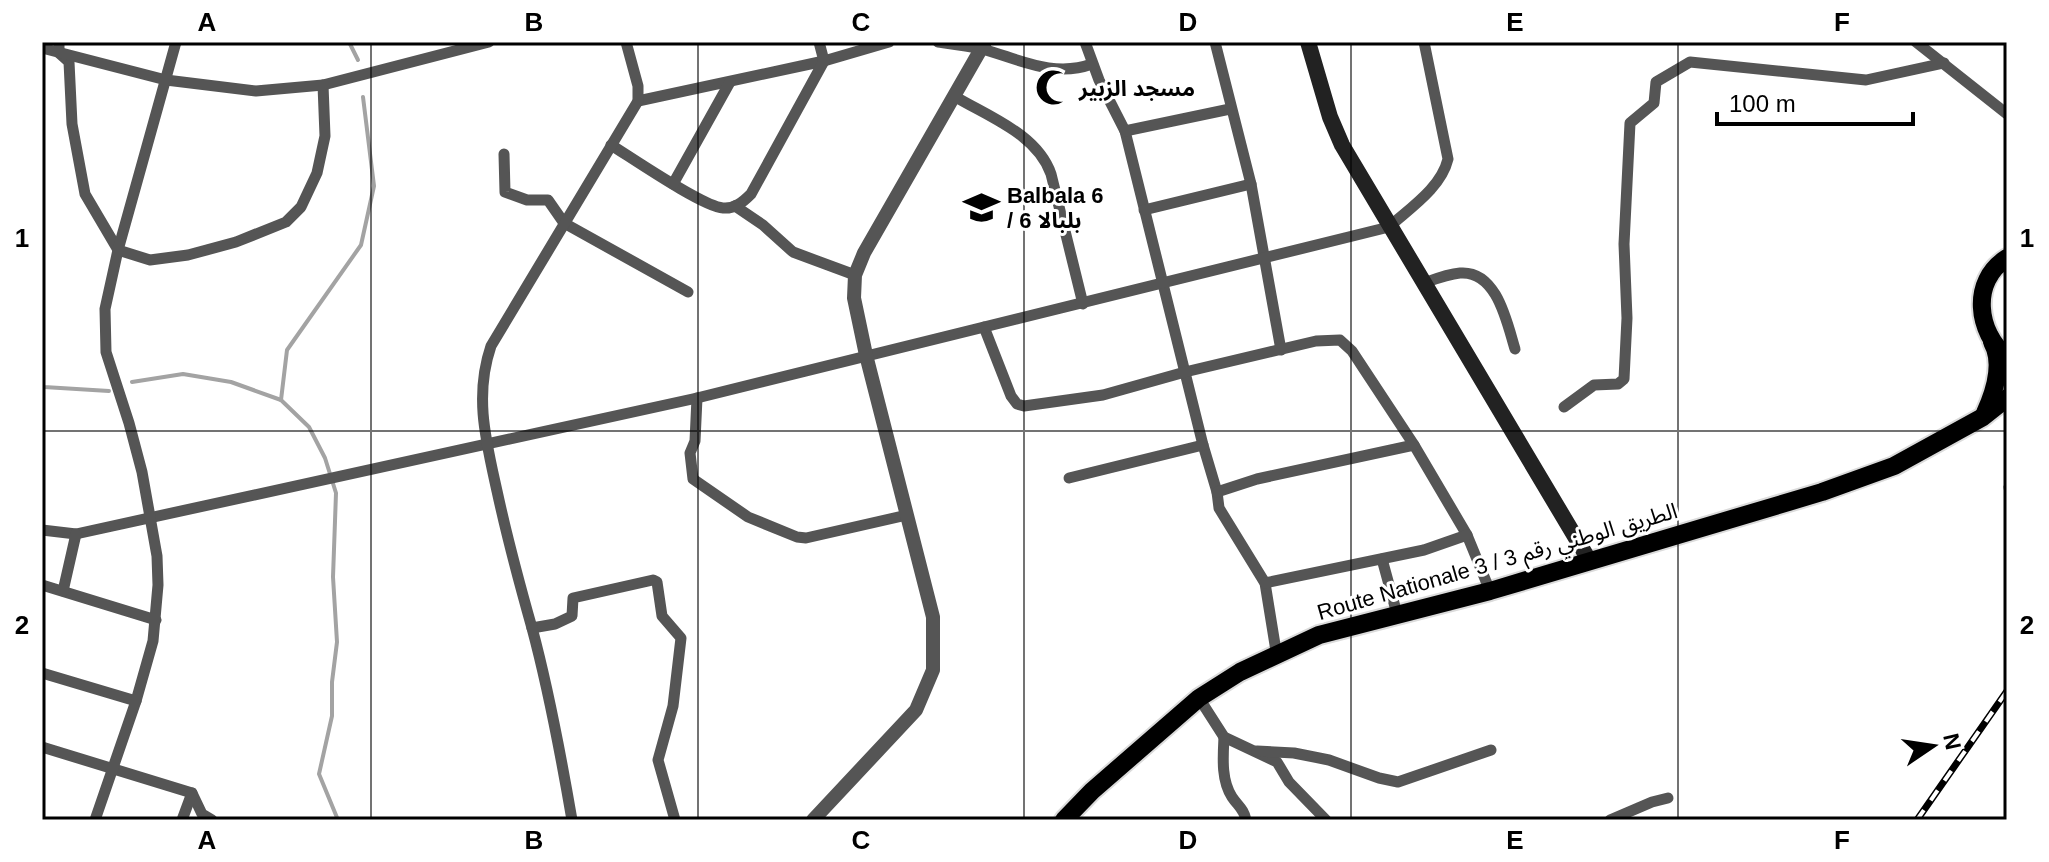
<svg xmlns="http://www.w3.org/2000/svg" width="2049" height="862" font-family="Helvetica,'Noto Sans Arabic',sans-serif">
	<rect width="100%" height="100%" fill="#fff"/>
	<g fill="none" stroke-linecap="round" stroke-linejoin="round">
		<g stroke="#a3a3a3" stroke-width="4">
			<polyline points="349,42 358,60"/>
			<polyline points="132,382 183,374 231,382 281,400 309,427 325,458 336,493 333,577 337,642 332,682 332,716 319,774 338,820"/>
			<polyline points="42,384 44,387 109,391"/>
			<polyline points="281,400 287,350 361,245 374,186 363,97"/>
			<polyline points="2005,487 2007,493"/>
		</g>
		<defs>
			<g id="trunk">
				<path d="M2007 258C1970 281 1977 333 2007 357"/>
				<path d="M1985 413C1994 393 2004 363 1992 342"/>
				<polyline points="1064,820 1092,791 1199,698 1240,672 1319,635 1490,591 1822,492 1894,466 1983,417 2007,398"/>
			</g>
		</defs>
		<use href="#trunk" stroke="#dbdbdb" stroke-width="22"/>
		<g stroke="#555" stroke-width="11">
			<polyline points="59,42 59,53 69,62 72,124 85,194 118,250 150,260 188,255 236,242 286,222 301,207 317,173 325,136 323,85"/>
			<path d="M938 42C952 44 967 46 982 49 1019 59 1053 78 1092 64"/>
			<polyline points="1085,42 1099,80 1125,131 1203,445 1217,492 1219,508 1265,583 1277,657"/>
			<polyline points="1215,42 1251,184 1281,350"/>
			<polyline points="1916,42 2007,114"/>
			<polyline points="42,48 166,80 256,91 323,85 489,42"/>
			<path d="M954 96C989 117 1037 134 1051 174L1083 304"/>
			<polyline points="638,101 824,61 889,42"/>
			<polyline points="1125,131 1230,109"/>
			<path d="M611 145C632 158 703 207 723 208 735 209 743 202 751 194L824 61 819 42"/>
			<polyline points="504,154 505,192 527,200 548,200 564,223 688,292"/>
			<polyline points="673,184 730,82"/>
			<polyline points="735,206 763,225 793,252 855,275"/>
			<polyline points="1144,210 1251,184"/>
			<path d="M1424 283C1435 279 1448 274 1460 273 1497 270 1507 323 1515 349"/>
			<polyline points="984,327 1011,396 1017,404 1024,406 1103,395 1185,372 1316,341 1340,340 1352,351 1414,445 1467,535 1490,591"/>
			<polyline points="697,398 695,441 690,453 693,479 748,517 797,537 806,538 907,515"/>
			<polyline points="1564,407 1594,385 1618,384 1624,379 1627,318 1624,244 1630,123 1654,103 1656,82 1690,62 1866,80 1944,63"/>
			<polyline points="1069,478 1203,445"/>
			<polyline points="1217,492 1257,479 1414,445"/>
			<path d="M42 530 76 534 697 398 1389 227C1410 208 1441 188 1448 159L1424 42"/>
			<polyline points="1382,559 1397,614"/>
			<polyline points="1265,583 1424,550 1467,535"/>
			<polyline points="42,585 156,620"/>
			<polyline points="63,591 76,534"/>
			<polyline points="532,628 555,624 572,616 573,598 653,580 657,582 662,616 681,638 673,706 658,760 675,820"/>
			<polyline points="42,673 136,701"/>
			<polyline points="1199,698 1224,737 1277,762 1289,782 1326,820"/>
			<path d="M1224 737C1223 757 1221 780 1232 797 1238 806 1244 809 1246 820"/>
			<polyline points="42,747 192,793 202,814 212,820"/>
			<polyline points="1257,751 1294,753 1329,760 1379,778 1398,782 1491,750"/>
			<polyline points="95,820 136,701 153,641 158,585 157,556 142,472 129,423 106,352 105,309 118,250 176,42"/>
			<polyline points="182,820 192,793"/>
			<path d="M572 820C561 756 549 691 532 628 519 582 507 537 497 491 486 441 474 396 491 346L638 101V86L626 42"/>
			<polyline points="1610,820 1652,802 1668,798"/>
		</g>
		<polyline stroke="#555" stroke-width="14" points="813,820 916,710 933,670 933,617 866,355 854,298 855,275 864,253 985,42"/>
		<polyline stroke="#222" stroke-width="16" points="1308,42 1330,117 1342,145 1589,560"/>
		<use href="#trunk" stroke="#000" stroke-width="18"/>
		<defs>
			<polyline id="rail" points="1917,820 2007,691"/>
		</defs>
		<use href="#rail" stroke="#000" stroke-width="7"/>
		<use href="#rail" stroke="#fff" stroke-width="4" stroke-dasharray="12" stroke-linecap="butt"/>
	</g>
	<path fill="none" stroke="#000" stroke-width="2" stroke-opacity="0.55" d="M371 42V820M698 42V820M1024 42V820M1351 42V820M1678 42V820M42 431H2007"/>
	<defs>
		<symbol id="mosque-bare" viewBox="-9 -9 18 18"><path d="M3.5-4.9A6 6 0 1 0 3.5 4.9A5 5 0 1 1 3.5-4.9Z" fill="#000" stroke="#fff" stroke-width="2.5" paint-order="stroke"/></symbol>
		<symbol id="school-bare" viewBox="-9 -9 18 18"><path d="M0-5L7-2L0 1L-7-2ZM-4 1L0 2.5L4 1V4Q0 6-4 4Z" fill="#000" stroke="#fff" stroke-width="2.5" paint-order="stroke"/></symbol>
	</defs>
	<g fill-rule="evenodd">
		<use href="#mosque-bare" x="1028" y="62" width="51" height="51"/>
		<use href="#school-bare" x="956" y="182" width="51" height="51"/>
	</g>
	<g text-anchor="middle" stroke-width="6" stroke-linejoin="round" paint-order="stroke">
		<g font-size="22" font-weight="bold" fill="#000" stroke="#fff" text-anchor="start">
			<text x="1079" y="96">مسجد الزبير</text>
			<text x="1007" y="203">Balbala 6<tspan x="1007" dy="25">/ بلبالا 6</tspan></text>
		</g>
		<g font-size="22" fill="#000" stroke="#fff">
			<text transform="translate(1497 561) rotate(-16)" y="8">Route Nationale 3 / الطريق الوطني رقم 3</text>
		</g>
	</g>
	<rect width="2049" height="862" fill="none" stroke="#ffffff" stroke-width="88"/>
	<g transform="translate(1933 746) rotate(77)" stroke="#ffffff" stroke-width="6" paint-order="stroke">
	<path d="M0-6L14 30L0 20L-14 30Z" fill="#000000"/>
	<text y="-12" font-size="22" font-weight="bold" text-anchor="middle" fill="#000000">N</text>
	</g>
	<path d="M1717 112v12h196v-12" fill="none" stroke="#000000" stroke-width="4"/>
	<text x="1729" y="112" font-size="24" fill="#000000" stroke="#ffffff" stroke-width="6" paint-order="stroke">100 m</text>
	<rect x="44" y="44" width="1961" height="774" fill="none" stroke="#000" stroke-width="3"/>
	<g font-size="26" text-anchor="middle" font-weight="bold" fill="#000">
		<text x="207" y="31">A</text>
		<text x="534" y="31">B</text>
		<text x="861" y="31">C</text>
		<text x="1188" y="31">D</text>
		<text x="1515" y="31">E</text>
		<text x="1842" y="31">F</text>
		<text x="22" y="247">1</text>
		<text x="2027" y="247">1</text>
		<text x="22" y="634">2</text>
		<text x="2027" y="634">2</text>
		<text x="207" y="849">A</text>
		<text x="534" y="849">B</text>
		<text x="861" y="849">C</text>
		<text x="1188" y="849">D</text>
		<text x="1515" y="849">E</text>
		<text x="1842" y="849">F</text>
	</g>
</svg>
